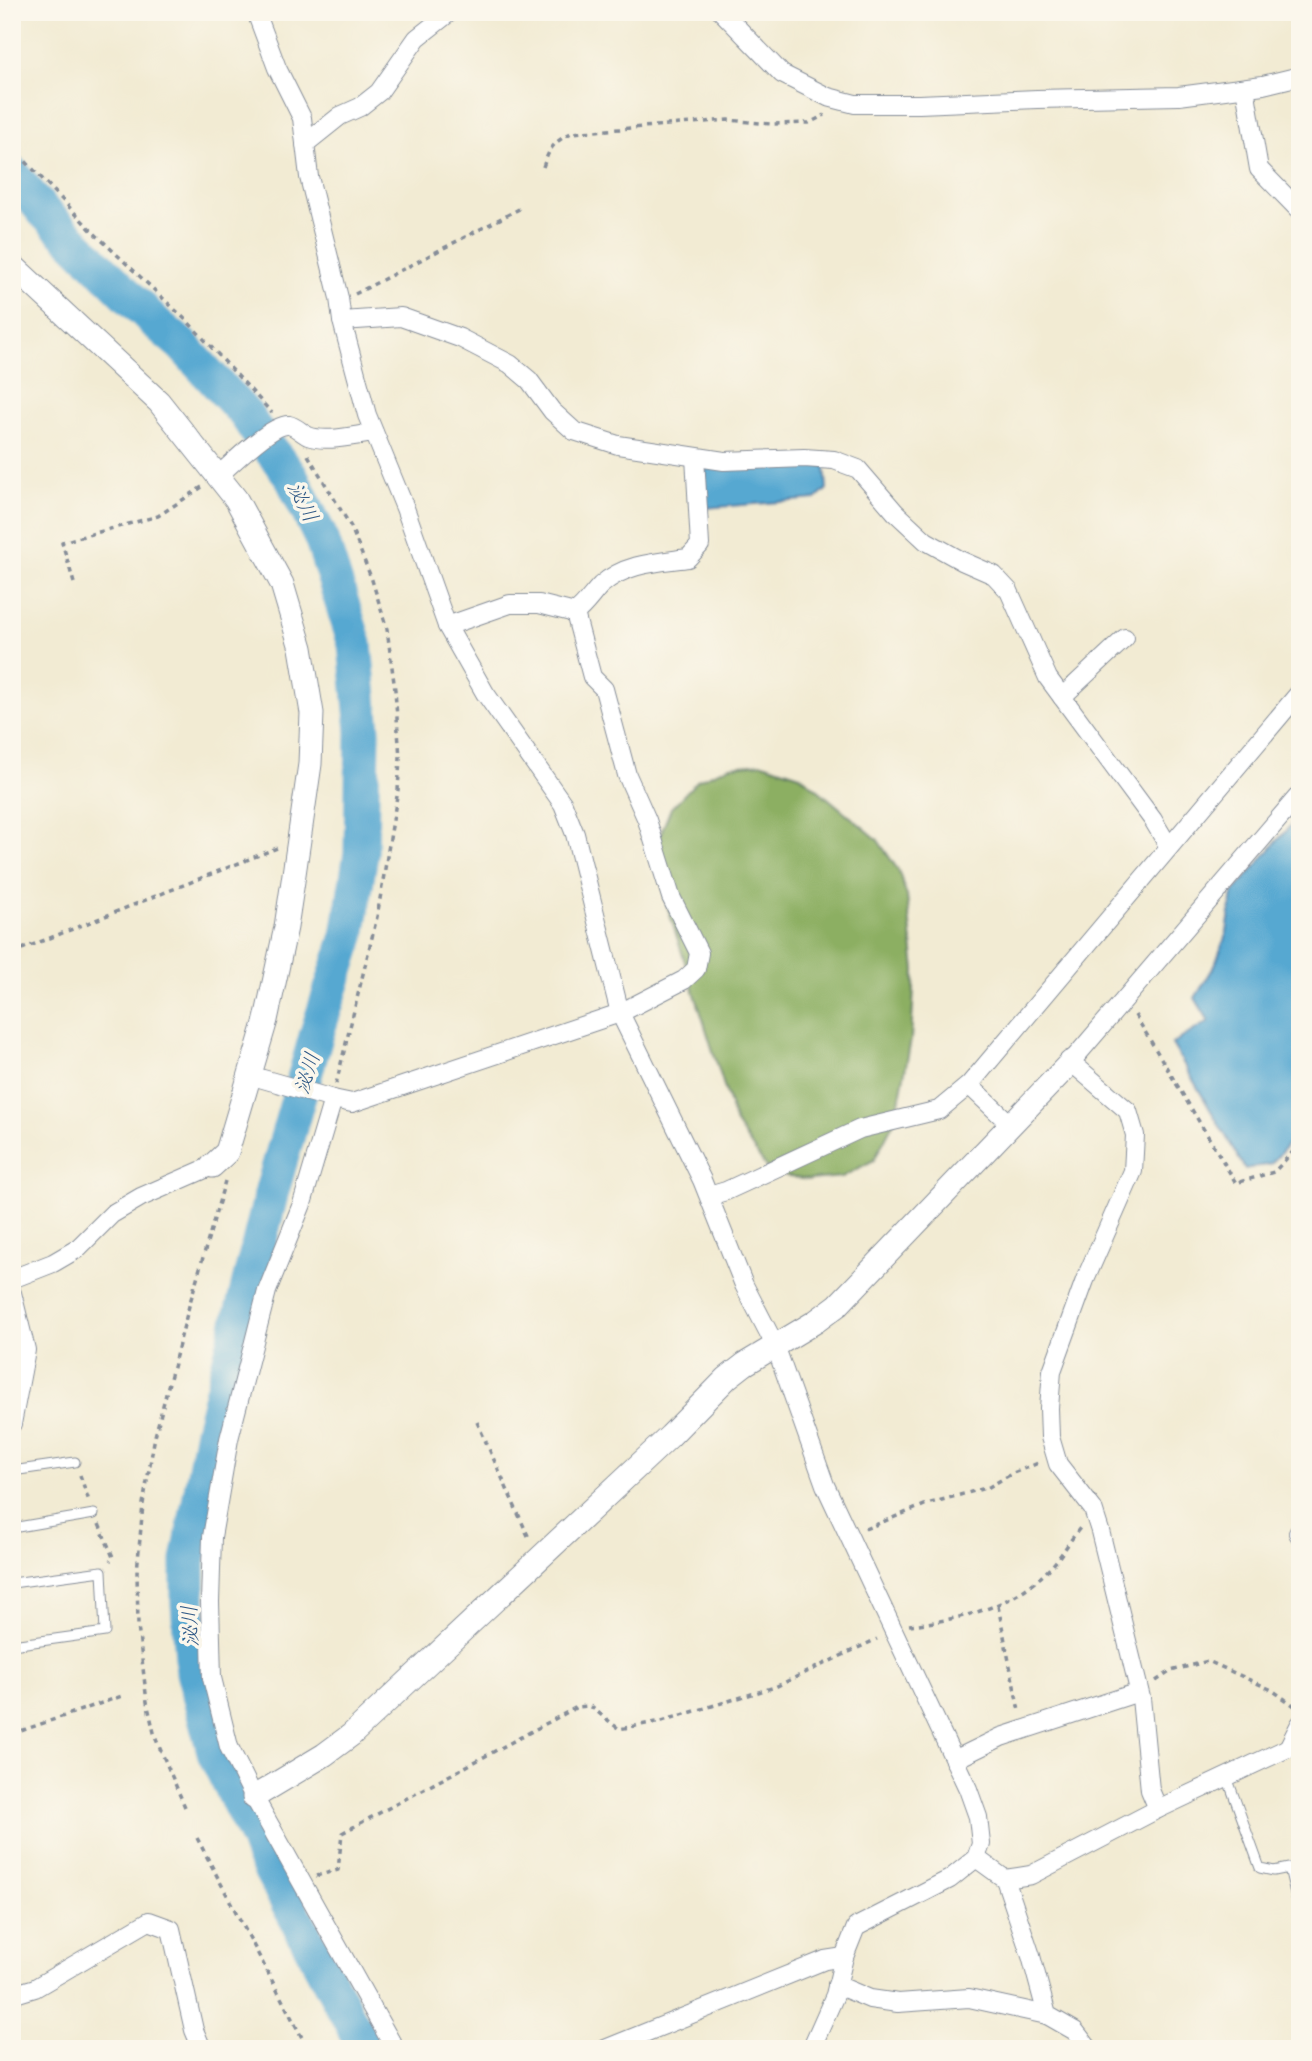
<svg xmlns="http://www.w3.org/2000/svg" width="1312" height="2061" font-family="'Playpen Sans','Klee One',sans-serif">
	<rect width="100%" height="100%" fill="#fbf7ec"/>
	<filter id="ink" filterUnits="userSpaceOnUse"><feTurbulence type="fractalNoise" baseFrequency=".0143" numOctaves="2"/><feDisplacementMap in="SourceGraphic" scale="14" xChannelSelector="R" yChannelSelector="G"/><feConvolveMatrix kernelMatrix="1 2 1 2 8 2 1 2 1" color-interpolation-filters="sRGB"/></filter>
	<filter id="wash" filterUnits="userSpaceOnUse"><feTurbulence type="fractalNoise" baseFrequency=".00686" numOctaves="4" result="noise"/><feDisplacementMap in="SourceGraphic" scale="28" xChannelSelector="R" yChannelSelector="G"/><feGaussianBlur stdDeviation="1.57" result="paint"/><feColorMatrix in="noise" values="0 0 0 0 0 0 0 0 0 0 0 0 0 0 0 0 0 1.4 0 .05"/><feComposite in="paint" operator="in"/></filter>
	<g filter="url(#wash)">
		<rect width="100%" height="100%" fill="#f2ebd3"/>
		<polygon fill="#8caf62" stroke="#546f60" stroke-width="2" points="763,763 800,775 877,839 898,870 907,896 915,970 911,1040 896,1118 874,1160 842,1177 809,1180 789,1177 768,1170 736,1124 665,899 658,840 671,808 698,780 730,766"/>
		<g fill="#56a8d1" stroke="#386c98" stroke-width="2">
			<polygon points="707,465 825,465 827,489 816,499 705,508 704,480"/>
			<polygon points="1300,814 1300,1130 1271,1164 1245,1169 1172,1044 1209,1021 1195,998 1215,965 1227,932 1233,893"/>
		</g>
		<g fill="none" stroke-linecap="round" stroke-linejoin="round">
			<polyline stroke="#56a8d1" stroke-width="35" points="12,173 43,211 156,323 182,345 246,415 261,438 291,476 322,540 355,644 363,731 361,853 348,936 317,1033 273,1187 212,1431 188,1561 188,1603 193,1671 215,1755 257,1840 262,1854 365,2049"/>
		</g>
	</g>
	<g filter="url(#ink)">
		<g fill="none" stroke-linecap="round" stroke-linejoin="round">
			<defs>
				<g id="service">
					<polyline points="12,1471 75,1462"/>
					<polyline points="12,1528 94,1514"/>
					<polyline points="12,1583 102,1571 105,1632 12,1645"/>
					<polyline points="1227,1777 1260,1868 1274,1871 1289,1868 1300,1914"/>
				</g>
				<g id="minor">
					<polyline points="256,12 277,68 302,118 309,177 339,298 342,321 367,415 405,508 447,626 485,693 563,804 575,834 620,1013 702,1180 744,1285 775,1345 825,1485 968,1789 978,1817 981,1844 976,1858 950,1879 856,1927 844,1957 835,1995 811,2049"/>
					<polyline points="722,12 782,74 828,97 855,104 919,104 1037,99 1179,96 1263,85 1300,76"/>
					<polyline points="1245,88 1259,169 1300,211"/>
					<polyline points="305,144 340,116 360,107 379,92 417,38 450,12"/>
					<polyline points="342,321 401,317 460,338 510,364 529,380 552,411 574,431 618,445 724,461 804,458 834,460 858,469 895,512 926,541 962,561 994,575 1009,591 1048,678 1153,820 1169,847"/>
					<path d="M218 476C230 465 273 423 289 425 295 426 302 433 308 436 326 443 355 435 374 433"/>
					<path d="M575 613C586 605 592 594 601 585 625 563 659 562 688 558L700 545 695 457"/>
					<polyline points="447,626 510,604 539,604 575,613"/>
					<polyline points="1062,697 1125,638"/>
					<polyline points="249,1075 333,1099 352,1103 620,1013 684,980 696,969 699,953 671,897 647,820 627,775 604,689 592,677 575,613"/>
					<polyline points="969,1085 1011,1125"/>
					<polyline points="333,1099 302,1204 267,1291 229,1439 212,1537 210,1602 212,1678 229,1747 254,1797 395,2049"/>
					<polyline points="709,1196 726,1191 860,1129 939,1110 969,1085 1300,692"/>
					<polyline points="12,1279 53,1263 77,1249 112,1214 141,1197 212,1166"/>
					<polyline points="12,1293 26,1350 12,1424"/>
					<polyline points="1298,1533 1300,1536"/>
					<polyline points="1288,1748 1300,1724"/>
					<polyline points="954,1760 1001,1737 1139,1692"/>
					<polyline points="1158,1809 1150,1790 1141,1698 1100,1531 1093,1509 1058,1464 1050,1437 1049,1408 1052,1371 1085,1280 1133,1171 1135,1135 1128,1111 1071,1062 1300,794"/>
					<polyline points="976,1858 1005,1879 1031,1956 1047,2015 1075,2031 1089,2049"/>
					<polyline points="1005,1879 1031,1875 1158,1809 1288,1748 1300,1748"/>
					<polyline points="837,1985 870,1999 898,2003 969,1998 1047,2015"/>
					<polyline points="12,1995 35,1988 149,1921 171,1929 194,2030 202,2049"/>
					<polyline points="605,2049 825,1960 844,1957"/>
					<polyline points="1298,2049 1300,2047"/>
				</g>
				<g id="tertiary">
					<polyline points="12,265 159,402 236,499 282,584 301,648 312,713 310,764 293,881 286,927 266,1020 227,1152 212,1166"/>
					<polyline points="254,1797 324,1755 351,1735 670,1436 727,1378 745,1364 815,1322 838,1305 1071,1062"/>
				</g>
			</defs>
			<use href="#service" stroke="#868d98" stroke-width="11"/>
			<use href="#minor" stroke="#868d98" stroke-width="20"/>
			<use href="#tertiary" stroke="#868d98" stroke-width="25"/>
			<g stroke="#868d98" stroke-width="3.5" stroke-dasharray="5 5" stroke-linecap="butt">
				<polyline points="12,147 92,231 189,323 272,413"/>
				<path d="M543 167C550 147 553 143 571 133L728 120 771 124 809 123 825 115"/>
				<polyline points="355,294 521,208"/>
				<polyline points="308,455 351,527 372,580 387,629 395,690 400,758 398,790 377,917 336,1084"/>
				<polyline points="74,583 62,542 158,516 202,487"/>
				<polyline points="12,953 277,848"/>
				<polyline points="1135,1015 1236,1183 1274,1172 1300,1144"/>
				<polyline points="477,1422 529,1538"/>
				<polyline points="80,1475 89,1501"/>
				<polyline points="99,1524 113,1557 110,1561"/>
				<polyline points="865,1529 927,1504 989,1487 1013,1473 1041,1462"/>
				<polyline points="998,1606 1019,1711"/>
				<path d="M909 1625C961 1620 1014 1607 1051 1567 1062 1555 1070 1540 1080 1528"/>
				<polyline points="1156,1681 1171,1671 1208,1661 1272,1690 1296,1707"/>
				<polyline points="12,1734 122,1696"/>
				<polyline points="185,1807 155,1737 147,1702 138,1626 137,1572 143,1504 155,1436 189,1306 225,1181"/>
				<polyline points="197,1838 308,2049"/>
				<polyline points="316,1876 338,1870 342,1833 577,1707 590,1706 619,1729 662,1721 775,1687 877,1639"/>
			</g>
			<use href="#service" stroke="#fff" stroke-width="9"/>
			<use href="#minor" stroke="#fff" stroke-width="18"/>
			<use href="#tertiary" stroke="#fff" stroke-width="23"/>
		</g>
	</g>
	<g text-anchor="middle" stroke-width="7" stroke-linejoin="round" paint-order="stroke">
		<g font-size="21" font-style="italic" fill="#305986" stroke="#fbf7ec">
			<text transform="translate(303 502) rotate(63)" y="7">泌川</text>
			<text transform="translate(307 1073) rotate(-73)" y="7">泌川</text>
			<text transform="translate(190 1626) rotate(-93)" y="7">泌川</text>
		</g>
	</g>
	<rect width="1312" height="2061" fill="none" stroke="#fbf7ec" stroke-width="42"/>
</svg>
